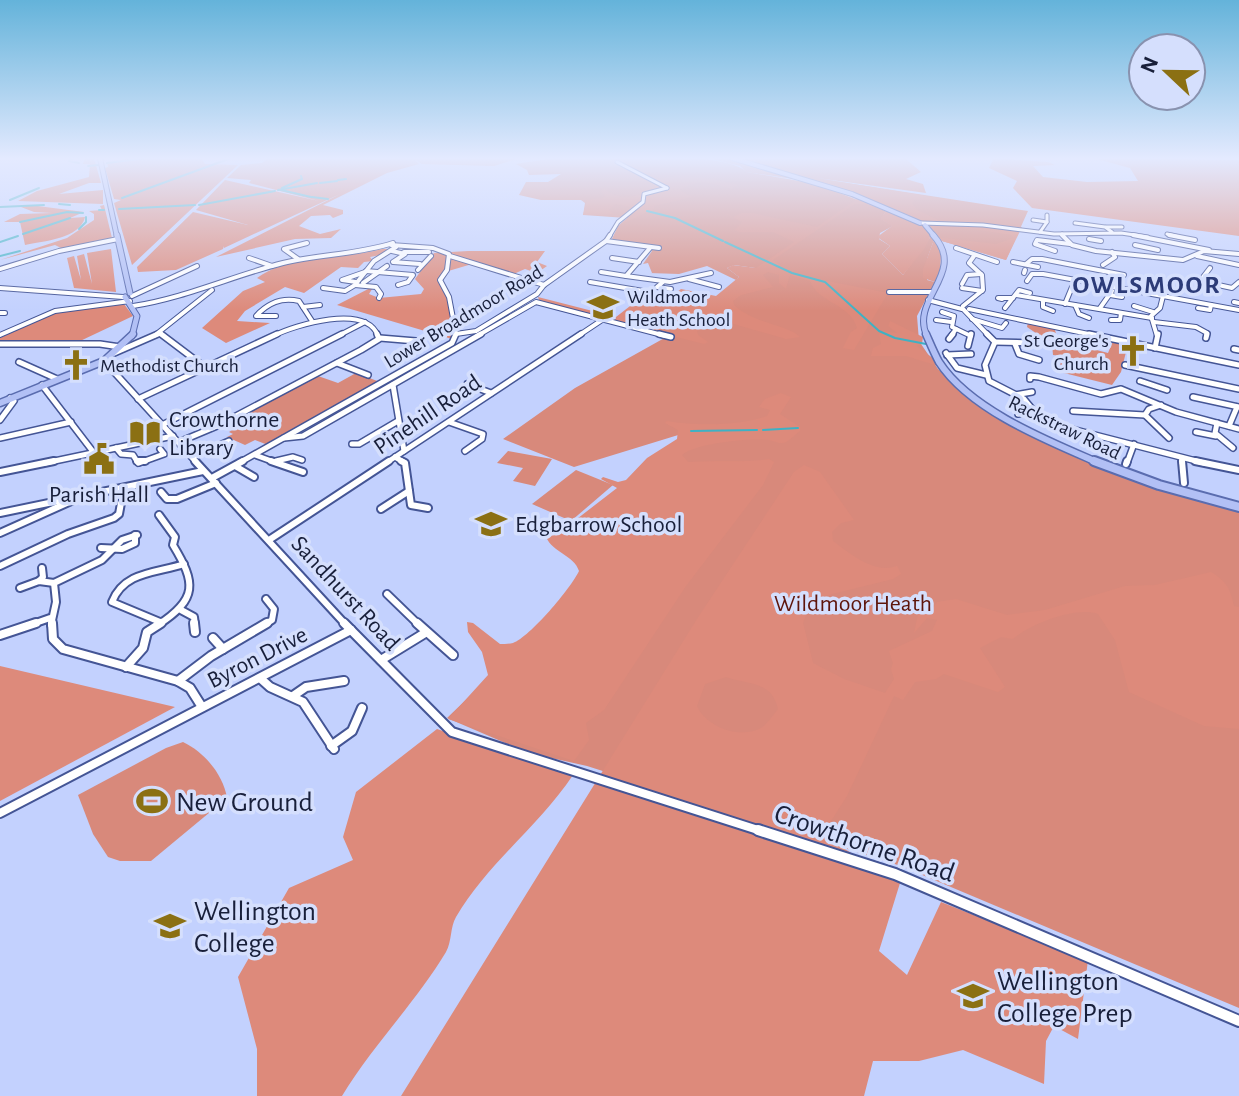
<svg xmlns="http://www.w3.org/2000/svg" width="1239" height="1096" font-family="'Alegreya Sans',sans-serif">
	<rect width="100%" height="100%" fill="#c3d1fe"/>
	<g fill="#d8897b">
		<path d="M554 158C593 158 722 149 747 172L816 184 886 211 881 219 893 226 880 233 879 239 890 246 882 254 903 275 931 236 935 237 927 259V280L935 282 917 316 919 341 938 369 972 398 1104 469 1239 510V1008L901 866 587 766 529 753 447 718 581 589 688 432 574 467 503 439 575 388 668 336 755 268 734 265 727 268 739 277 736 280 707 266 679 274 649 273H652L648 263 643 264 652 251 650 246 611 241 618 226 627 218 583 215 585 203 581 200H541L519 195 526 182H548L561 174 529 175 527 170 516 164Z"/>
		<polygon points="821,179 1028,211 1006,260 942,241 933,232"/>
		<polygon points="1028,322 1054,327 1058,340 1108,353 1113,341 1128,344 1121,372 1112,385 1060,372 1061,356 1053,355 1052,344 1027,327"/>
		<polygon points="356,373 380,382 268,445 255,440 245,445 227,437 233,434 229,432 251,418 244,414 318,376 338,383"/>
		<polygon points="508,451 552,459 535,486 513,481 523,468 497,463"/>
		<polygon points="576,470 613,485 571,521 532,504"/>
		<path d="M183 742C204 752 223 774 227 798L151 861H120L108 857 93 834 78 795 166 748Z"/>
	</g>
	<g fill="#dd8a7b" fill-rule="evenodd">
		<polygon points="85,158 94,158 101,183 89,183 59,194 103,190 103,204 18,201 37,191 89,177 90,164 83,164"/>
		<polygon points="130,158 201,158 205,164 238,165 132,265 114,203 121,200 114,199 105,168 108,167 107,162"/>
		<polygon points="268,158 519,158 494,166 422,164 415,160 419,164 387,173 323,205 343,210 343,214 333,218 330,215 311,216 299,226 320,234 341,229 331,238 295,239 216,257 340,194 224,248 224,246 223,249 176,270 138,272 137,267 193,212 248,225 196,210 225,180 319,201 249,183 251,180 227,178 241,165 262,163"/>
		<path d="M708 158H905L921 172 906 179 923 184 926 193 817 178 951 200H914L912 203 917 210 938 220 925 248 903 275 882 254 890 246 877 237 892 226 880 219 886 211 867 204H855L773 260 792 274 888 293 854 350 843 348 851 332 857 328C851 304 818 303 810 281L790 275 786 289 779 283V275L768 272 763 275 773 287 741 295 733 301 734 305C754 324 789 325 800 337L786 339 720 320 697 331 698 335 708 342 704 344 540 303 538 297 616 317 648 292 673 295 681 289 716 296 739 277 727 268 733 265 756 268 794 242 773 232H739L735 230 742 222 710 206 733 217 742 213H752L817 227 857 199 800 180 746 172 740 166Z"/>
		<polygon points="994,158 1048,162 1055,165 1033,166 1043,177 1087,182 1138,181 1130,168 1093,158 1239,160 1239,236 1032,208 1013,188 1017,181 989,168"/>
		<path d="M674 176C695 176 717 179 738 185L731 189C711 183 699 178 680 190L692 197 654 206V209L618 226 634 214 637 208 615 204 609 210 614 214 583 215 587 200 603 198 605 195 601 192 604 188C620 205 645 193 665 187L655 180Z"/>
		<path d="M30 205 84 212 70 218 85 217C80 239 43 241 25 245L20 222H4L20 214 52 213 34 212 21 207Z"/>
		<polygon points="104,205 112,238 63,249 55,245 0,260 67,238 94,220 94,214 89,211 102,210 100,206"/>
		<polygon points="957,220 1022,227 1006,260 942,241 940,271 935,282 923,278 923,269 935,237 996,244 1014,238 1011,235 948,225"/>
		<polygon points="111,249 116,292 74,288 67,258 74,256 81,280 77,256 84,254 92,284 87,253"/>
		<path d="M382 249H392L386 254 370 257 373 261 364 262 358 268 341 267 304 293 285 287 245 311 237 321 270 323 226 343 202 328 243 291 265 282 257 278C292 253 342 260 382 249Z"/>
		<polygon points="468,251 545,251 537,262 547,266 537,273 525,269 509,276 472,264 445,272 440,280 449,297 452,339 337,305 374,286 369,294 379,298 421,294 424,289 415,279 434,253"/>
		<polygon points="124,304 133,316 78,342 0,342 0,338 52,313"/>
		<polygon points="890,321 923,337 922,344 917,346 934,359 938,366 906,356 871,356 873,348 881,344 879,334 883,331 897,333 888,326"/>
		<path d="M781 393 791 397 780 414 800 427V431C796 434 789 441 786 442 780 445 775 441 768 440 750 438 696 443 682 455L688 462C715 460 743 463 769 459L774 462 763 485 686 586 604 710 586 723 589 740 574 761 448 719 488 675 482 652 468 632 467 622 473 623 500 644C504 644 509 644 513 643 530 637 571 588 579 571 574 555 553 553 546 537L560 532 617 488 601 479 603 477 618 482 626 480 647 458 677 439 678 430 665 423 667 421C696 426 740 426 767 416L770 410 759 407 765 399Z"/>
		<path d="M804 465 820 472 854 520 841 523 832 532 833 541C852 555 874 574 897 566L901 574 893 579 812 599 803 623 813 663 844 679 885 693 894 679 891 669 893 663 889 651 932 631 937 620 927 618 914 633 918 614 932 610 937 602 956 599 1007 615 1045 610 1125 586 1155 585 1211 572C1227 582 1230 588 1234 606L1239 607V729L1204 726 1129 692 1115 640 1098 614C1076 606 1030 624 1013 639L1001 637 980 648 1005 687 998 692 944 674 936 679 915 682 903 700 894 696 847 796 822 835 900 883 879 951 907 975 941 902 1088 960 1078 1039 1054 1026 1046 1041 1044 1084 963 1050 919 1061H873L864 1096H401L697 619 794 472ZM726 677C749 685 772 681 778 709 774 714 770 720 765 725 746 742 706 728 697 706L705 684Z"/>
		<polygon points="0,666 175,707 0,801"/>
		<path d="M437 729 573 775C539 826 487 864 456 917 450 927 452 941 446 952 416 1002 373 1045 342 1096H257V1049L238 977 289 888 353 860 343 837 356 792Z"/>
	</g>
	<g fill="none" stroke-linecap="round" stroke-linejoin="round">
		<g stroke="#3fb1c4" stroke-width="2">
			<polyline points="74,158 69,161 79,163"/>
			<polyline points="107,163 146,158"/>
			<polyline points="88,166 98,165"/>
			<polyline points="338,180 346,179"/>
			<polyline points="320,183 337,181"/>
			<polyline points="282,188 302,179 301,176"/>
			<polyline points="278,190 317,183"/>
			<polyline points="281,190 311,197"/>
			<polyline points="312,197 328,199"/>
			<polyline points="122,198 231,158"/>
			<polyline points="10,200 39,188"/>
			<polyline points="59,204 70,205"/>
			<polyline points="199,205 275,191"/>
			<polyline points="0,207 44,205"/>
			<polyline points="119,209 195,205"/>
			<polyline points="99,210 104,210"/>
			<polyline points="647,211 675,218 723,241"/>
			<polyline points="20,222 67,212 83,213"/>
			<polyline points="79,229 86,222 86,217"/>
			<polyline points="23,234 70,218"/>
			<polyline points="0,242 18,236"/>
			<polyline points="725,242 792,273 825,282 879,331 895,338 926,344"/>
			<polyline points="0,256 20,251"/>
			<polyline points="763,430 798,428"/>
			<polyline points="691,431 757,430"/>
		</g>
		<defs>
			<g id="minor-far5">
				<polyline points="617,162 667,188"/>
				<polyline points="1033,220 1047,222"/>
				<polyline points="922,223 983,225 1054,234 1121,233 1148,237"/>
				<polyline points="1075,223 1105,227 1112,232"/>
				<polyline points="1106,227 1122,227"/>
				<polyline points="1040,232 1047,222 1047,215"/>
				<polyline points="1062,234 1064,237"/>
				<polyline points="1167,234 1179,237"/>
				<polyline points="609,237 618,222 643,202 644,194 667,188"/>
			</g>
			<g id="minor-far4">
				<polyline points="1062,235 1072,245 1096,251 1183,260 1204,251 1239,254"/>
				<polyline points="1133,235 1209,250"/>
				<polyline points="1169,235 1195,240"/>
				<polyline points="1089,239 1101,241"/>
				<polyline points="606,241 659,248"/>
				<polyline points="391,245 433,248 449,254 447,270 440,280 449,297 456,334"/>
				<polyline points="1135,245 1158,250"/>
				<polyline points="650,248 626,276 670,282 711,273"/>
				<polyline points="956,248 997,262"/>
				<polyline points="392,251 405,254 393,262 420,264"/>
				<polyline points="1055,251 1035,244 1037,240 1070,244"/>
				<polyline points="404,252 429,252"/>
				<polyline points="450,256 544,285"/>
				<polyline points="1197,256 1239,265"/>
				<polyline points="249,258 272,266"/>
				<polyline points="612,258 639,262"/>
				<polyline points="298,259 284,249 307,243"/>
				<polyline points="1013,262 1038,267"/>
				<polyline points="1026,264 1032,259 1042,259 1124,275"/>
				<polyline points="1103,265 1115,257 1112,252"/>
				<polyline points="1210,268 1200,281 1232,288 1239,282"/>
				<polyline points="0,269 59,251 118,239"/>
				<polyline points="418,270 431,256"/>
				<polyline points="366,271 413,275 408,282 398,285"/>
				<polyline points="601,272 626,276"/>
				<polyline points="1024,273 1025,270"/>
				<polyline points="689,279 719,287"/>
				<polyline points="1027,281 1032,274 1043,274 1239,310"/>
				<polyline points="356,282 342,280 365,272"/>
				<polyline points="590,282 643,291"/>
				<polyline points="663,282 657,287 671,289"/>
				<polyline points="363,283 387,266"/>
				<polyline points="962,284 967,275 981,274"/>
				<polyline points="0,288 123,297"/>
				<polyline points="323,288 345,291 355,285"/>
				<polyline points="962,288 982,291"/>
				<polyline points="889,292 932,292"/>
				<polyline points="1016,295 1152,318"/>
				<polyline points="1110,295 1122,297"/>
				<polyline points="132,296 197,266"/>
				<polyline points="379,298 381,294 376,287 355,285 374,261 396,247"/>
				<polyline points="1002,299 998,298 1013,298"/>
				<polyline points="928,300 962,309"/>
				<polyline points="1043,301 1043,307 1053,311"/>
				<polyline points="1234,302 1239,303"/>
				<polyline points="1065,304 1072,287"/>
				<polyline points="1075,305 1079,314 1089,318"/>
				<path d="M133 306C185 298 232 276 283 263 320 254 356 255 393 243"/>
				<polyline points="963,306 983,290 982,275 969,263 974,256"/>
				<polyline points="1134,306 1153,312"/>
				<polyline points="303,307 320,305"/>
				<polyline points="1005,308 1019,290 1030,293"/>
				<polyline points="1100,308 1112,291"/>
				<polyline points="1198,308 1210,310 1211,305"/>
				<polyline points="963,309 989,336"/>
				<polyline points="969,309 1098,336"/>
				<polyline points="942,312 954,316 952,327 971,336"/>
				<polyline points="0,313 5,313"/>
				<path d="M276 316H256C268 303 281 297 299 301L312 321"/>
				<polyline points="972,319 1002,328 1006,323"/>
				<polyline points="936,320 951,322"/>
				<polyline points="1111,320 1120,320 1121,313"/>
				<polyline points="1154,322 1196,327 1207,333 1206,336"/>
				<polyline points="160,333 164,336"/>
				<polyline points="456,334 476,331 537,294 544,285 606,241 610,235"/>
				<polyline points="0,335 55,311 130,301"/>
				<polyline points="154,336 212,290"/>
				<path d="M273 336C295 325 366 303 378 336"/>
				<polyline points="338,336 365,322"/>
				<polyline points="477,336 536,302 666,336"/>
				<polyline points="578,336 605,318"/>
				<polyline points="951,336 956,329"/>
				<polyline points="1157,336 1151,316 1160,308 1163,296"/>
			</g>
			<g id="minor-far3">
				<polyline points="161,334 206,368"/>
				<polyline points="659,334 671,337"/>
				<polyline points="987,334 995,342 985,365 989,381 1024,399 1038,416 1060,426 1204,463"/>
				<polyline points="1089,334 1239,365"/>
				<polyline points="380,338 416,341 415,348"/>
				<polyline points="1206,338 1207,334"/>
				<polyline points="949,339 953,334"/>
				<polyline points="995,342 1038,343"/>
				<polyline points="0,344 100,344 120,347"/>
				<polyline points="1015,344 1019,354 1039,360"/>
				<polyline points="968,346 971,334"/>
				<polyline points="1155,348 1158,334"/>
				<polyline points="1234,349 1239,350"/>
				<polyline points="946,353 957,368 986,375"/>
				<polyline points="112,354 158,334"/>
				<polyline points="947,355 971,354"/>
				<polyline points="104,361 197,463"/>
				<polyline points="19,362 57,379"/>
				<polyline points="337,363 368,375"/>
				<polyline points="1125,365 1239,389"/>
				<polyline points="1030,379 1030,376 1039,377 1101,394 1121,389 1176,412 1239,429"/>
				<polyline points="1140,381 1167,390"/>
				<polyline points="467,384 491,393"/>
				<polyline points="42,385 94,453"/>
				<polyline points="393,385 404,451"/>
				<polyline points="1015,395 1032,392"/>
				<polyline points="1193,397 1239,407"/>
				<polyline points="138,399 277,334"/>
				<polyline points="1161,405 1149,409 1145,415 1169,438"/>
				<polyline points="1073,411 1145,415"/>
				<polyline points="1018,414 1033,411"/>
				<polyline points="0,420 14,401 10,398"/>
				<polyline points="449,422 483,434 482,439 465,451"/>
				<polyline points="1217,423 1215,433 1233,448"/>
				<polyline points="162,425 342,334"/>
				<polyline points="1229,426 1237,407"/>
				<polyline points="1196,432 1216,436"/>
				<polyline points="0,438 71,422"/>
				<polyline points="284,438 303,436 481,334"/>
				<polyline points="179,442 217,426 361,350 379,339 377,334"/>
				<polyline points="352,444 359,444 398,421"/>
				<polyline points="116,448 121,454 133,455 138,463"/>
				<polyline points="255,455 277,463"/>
				<polyline points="193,457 229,441"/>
				<polyline points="395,457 405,463"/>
				<polyline points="1182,458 1182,463"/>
				<polyline points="276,461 293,457 302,460"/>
				<polyline points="45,463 173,436"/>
				<polyline points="139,463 164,454 160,449"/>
				<polyline points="239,463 452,343 456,334"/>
				<polyline points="386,463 581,334"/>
				<polyline points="1127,463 1134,444"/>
			</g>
			<g id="minor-far2">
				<polyline points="137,461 145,461"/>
				<polyline points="195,461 346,625"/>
				<polyline points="271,461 303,472"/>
				<polyline points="401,461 405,463 411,505 428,508"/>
				<polyline points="1182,461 1184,483"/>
				<polyline points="1195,461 1239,470"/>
				<polyline points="1126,464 1127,461"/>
				<polyline points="235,466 254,477"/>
				<polyline points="0,472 54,461"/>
				<polyline points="212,478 243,461"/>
				<polyline points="161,492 167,499 177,499 216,483"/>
				<polyline points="381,509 409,491"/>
				<polyline points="0,513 203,471"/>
				<polyline points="0,533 78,498"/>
				<polyline points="269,540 389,461"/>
				<polyline points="101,548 122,549 135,543 135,535"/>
				<polyline points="0,566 68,534 114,518 119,514 121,503"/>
				<polyline points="39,581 43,577 42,568"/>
				<polyline points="20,588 39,581 54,583"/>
				<polyline points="387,594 419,625"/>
				<polyline points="181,610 194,617 195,625"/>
				<path d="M160 622 112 602C124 571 157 573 184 564"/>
				<polyline points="30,625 50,618"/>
				<polyline points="51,625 56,602 54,583 102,560 122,540 137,535"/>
				<path d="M158 625C198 599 196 583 173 545L175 537 159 515"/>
				<polyline points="264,625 272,620 274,609 266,599"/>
			</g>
			<g id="minor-far1">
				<polyline points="52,623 53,639 63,649 178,681 190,688 202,707"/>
				<polyline points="194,623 195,632"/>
				<polyline points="344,623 452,732 764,832"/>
				<polyline points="417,623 453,655"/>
				<polyline points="0,635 36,623"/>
				<polyline points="213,638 223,649"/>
				<polyline points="381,660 425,633"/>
				<polyline points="126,667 143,648 147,632 161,623"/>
				<polyline points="260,678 270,687 303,702 334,749"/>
				<polyline points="178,681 211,656 267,623"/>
				<polyline points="293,696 306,687 344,681"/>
				<polyline points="331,746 352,731 362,708"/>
				<polyline points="0,813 351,630"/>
			</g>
			<polyline id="minor" points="758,830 895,874 1239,1021"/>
			<g id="major-far3">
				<polyline points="100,158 117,237"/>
				<polyline points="732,158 852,194 920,223"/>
				<polyline points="925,225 935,237"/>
			</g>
			<g id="major-far2">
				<polyline points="117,235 130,293"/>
				<polyline points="125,297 137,316 132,336"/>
				<path d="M927 336C909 299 968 273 933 235"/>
			</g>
			<g id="major-far1">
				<path d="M926 334C930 343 934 353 939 362 970 410 1048 441 1099 463"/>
				<polyline points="0,403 104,361 133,334"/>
			</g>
			<polyline id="major" points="1094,461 1159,485 1239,507"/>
		</defs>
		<use href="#minor-far5" stroke="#445595" stroke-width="5"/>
		<use href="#minor-far4" stroke="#445595" stroke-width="6"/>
		<use href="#minor-far3" stroke="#445595" stroke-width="8"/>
		<use href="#minor-far2" stroke="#445595" stroke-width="10"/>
		<use href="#minor-far1" stroke="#445595" stroke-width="12"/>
		<use href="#minor" stroke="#445595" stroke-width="14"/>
		<use href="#major-far3" stroke="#5a6caf" stroke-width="6"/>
		<use href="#major-far2" stroke="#5a6caf" stroke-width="7"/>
		<use href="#major-far1" stroke="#5a6caf" stroke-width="9"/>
		<use href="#major" stroke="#5a6caf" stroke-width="12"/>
		<use href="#minor-far5" stroke="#fff" stroke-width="3"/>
		<use href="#minor-far4" stroke="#fff" stroke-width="4"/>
		<use href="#minor-far3" stroke="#fff" stroke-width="5"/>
		<use href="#minor-far2" stroke="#fff" stroke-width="6"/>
		<use href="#minor-far1" stroke="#fff" stroke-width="8"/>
		<use href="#minor" stroke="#fff" stroke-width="10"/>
		<use href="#major-far3" stroke="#b2c0f5" stroke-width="4"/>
		<use href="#major-far2" stroke="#b2c0f5" stroke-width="5"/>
		<use href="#major-far1" stroke="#b2c0f5" stroke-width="6"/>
		<use href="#major" stroke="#b2c0f5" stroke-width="8"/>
	</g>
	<linearGradient id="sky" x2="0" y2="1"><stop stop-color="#64b3da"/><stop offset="0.51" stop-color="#e4eaff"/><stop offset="1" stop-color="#e4eaff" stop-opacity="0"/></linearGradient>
	<rect width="1239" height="311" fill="url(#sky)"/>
	<defs>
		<symbol id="school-bare" viewBox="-9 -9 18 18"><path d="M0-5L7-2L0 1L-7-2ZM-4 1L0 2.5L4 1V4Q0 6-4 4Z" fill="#8b7013" stroke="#d5dffd" stroke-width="2.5" paint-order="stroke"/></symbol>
		<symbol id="church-bare" viewBox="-9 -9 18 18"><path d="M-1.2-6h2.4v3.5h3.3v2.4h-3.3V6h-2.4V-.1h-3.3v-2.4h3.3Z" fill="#8b7013" stroke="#d5dffd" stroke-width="2.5" paint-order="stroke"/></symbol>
		<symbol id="library-bare" viewBox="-9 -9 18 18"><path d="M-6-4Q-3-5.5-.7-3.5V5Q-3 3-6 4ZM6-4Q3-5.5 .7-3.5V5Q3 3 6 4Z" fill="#8b7013" stroke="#d5dffd" stroke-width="2.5" paint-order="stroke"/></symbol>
		<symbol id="civic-bare" viewBox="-9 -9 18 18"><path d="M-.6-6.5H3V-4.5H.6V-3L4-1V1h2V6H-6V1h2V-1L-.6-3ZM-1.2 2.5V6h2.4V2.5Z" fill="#8b7013" stroke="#d5dffd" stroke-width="2.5" paint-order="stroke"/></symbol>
		<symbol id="stadium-bare" viewBox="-9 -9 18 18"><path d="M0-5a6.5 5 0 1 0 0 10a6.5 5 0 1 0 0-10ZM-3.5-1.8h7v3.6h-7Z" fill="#8b7013" stroke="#d5dffd" stroke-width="2.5" paint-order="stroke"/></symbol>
	</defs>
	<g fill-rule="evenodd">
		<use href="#school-bare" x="581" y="285" width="44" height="44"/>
		<use href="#church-bare" x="1111" y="329" width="44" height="44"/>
		<use href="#church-bare" x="54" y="343" width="44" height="44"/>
		<use href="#library-bare" x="123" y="411" width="44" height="44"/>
		<use href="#civic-bare" x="77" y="437" width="44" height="44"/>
		<use href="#school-bare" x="469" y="502" width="44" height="44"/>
		<use href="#stadium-bare" x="130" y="779" width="44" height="44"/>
		<use href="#school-bare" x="148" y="904" width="44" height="44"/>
		<use href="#school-bare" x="951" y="974" width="44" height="44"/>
	</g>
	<g text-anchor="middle" stroke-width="7" stroke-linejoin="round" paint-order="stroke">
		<g font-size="20" fill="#181f3a" stroke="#d5dffd" text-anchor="start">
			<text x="627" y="303">Wildmoor<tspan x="627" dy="23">Heath School</tspan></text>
			<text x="1109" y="347" text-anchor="end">St George's<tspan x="1109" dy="23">Church</tspan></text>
			<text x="100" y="372">Methodist Church</text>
		</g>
		<g font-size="20" fill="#181f3a" stroke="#d5dffd">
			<text transform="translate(463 316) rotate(-31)" y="7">Lower Broadmoor Road</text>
			<text transform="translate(1065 427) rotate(26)" y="7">Rackstraw Road</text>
		</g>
		<g font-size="24" fill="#181f3a" stroke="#d5dffd">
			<text transform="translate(427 414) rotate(-34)" y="8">Pinehill Road</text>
			<text transform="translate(346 593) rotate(47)" y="8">Sandhurst Road</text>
			<text transform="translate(257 657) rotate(-27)" y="8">Byron Drive</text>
		</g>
		<g font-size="24" fill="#181f3a" stroke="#d5dffd" text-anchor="start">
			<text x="169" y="427">Crowthorne<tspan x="169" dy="28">Library</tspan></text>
			<text x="99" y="502" text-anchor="middle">Parish Hall</text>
			<text x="515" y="532">Edgbarrow School</text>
		</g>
		<g font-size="24" fill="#5e150b" stroke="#d5dffd">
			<text x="853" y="611">Wildmoor Heath</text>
		</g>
		<g font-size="26" font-weight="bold" letter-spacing="2" fill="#2c3b78" stroke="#d5dffd">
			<text x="1147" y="293">OWLSMOOR</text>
		</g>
		<g font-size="28" fill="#181f3a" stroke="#d5dffd" text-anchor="start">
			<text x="176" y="811">New Ground</text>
			<text x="194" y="920">Wellington<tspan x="194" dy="32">College</tspan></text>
			<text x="997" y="990">Wellington<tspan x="997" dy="32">College Prep</tspan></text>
		</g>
		<g font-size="28" fill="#181f3a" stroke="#d5dffd">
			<text transform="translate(865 842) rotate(19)" y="10">Crowthorne Road</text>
		</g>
	</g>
	<g transform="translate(1167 72) rotate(292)"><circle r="38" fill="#d5dffd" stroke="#8992af" stroke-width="2"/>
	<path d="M0-6L14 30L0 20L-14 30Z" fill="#8b7013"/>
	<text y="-12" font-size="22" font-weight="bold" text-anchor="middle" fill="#181f3a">N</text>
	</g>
</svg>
